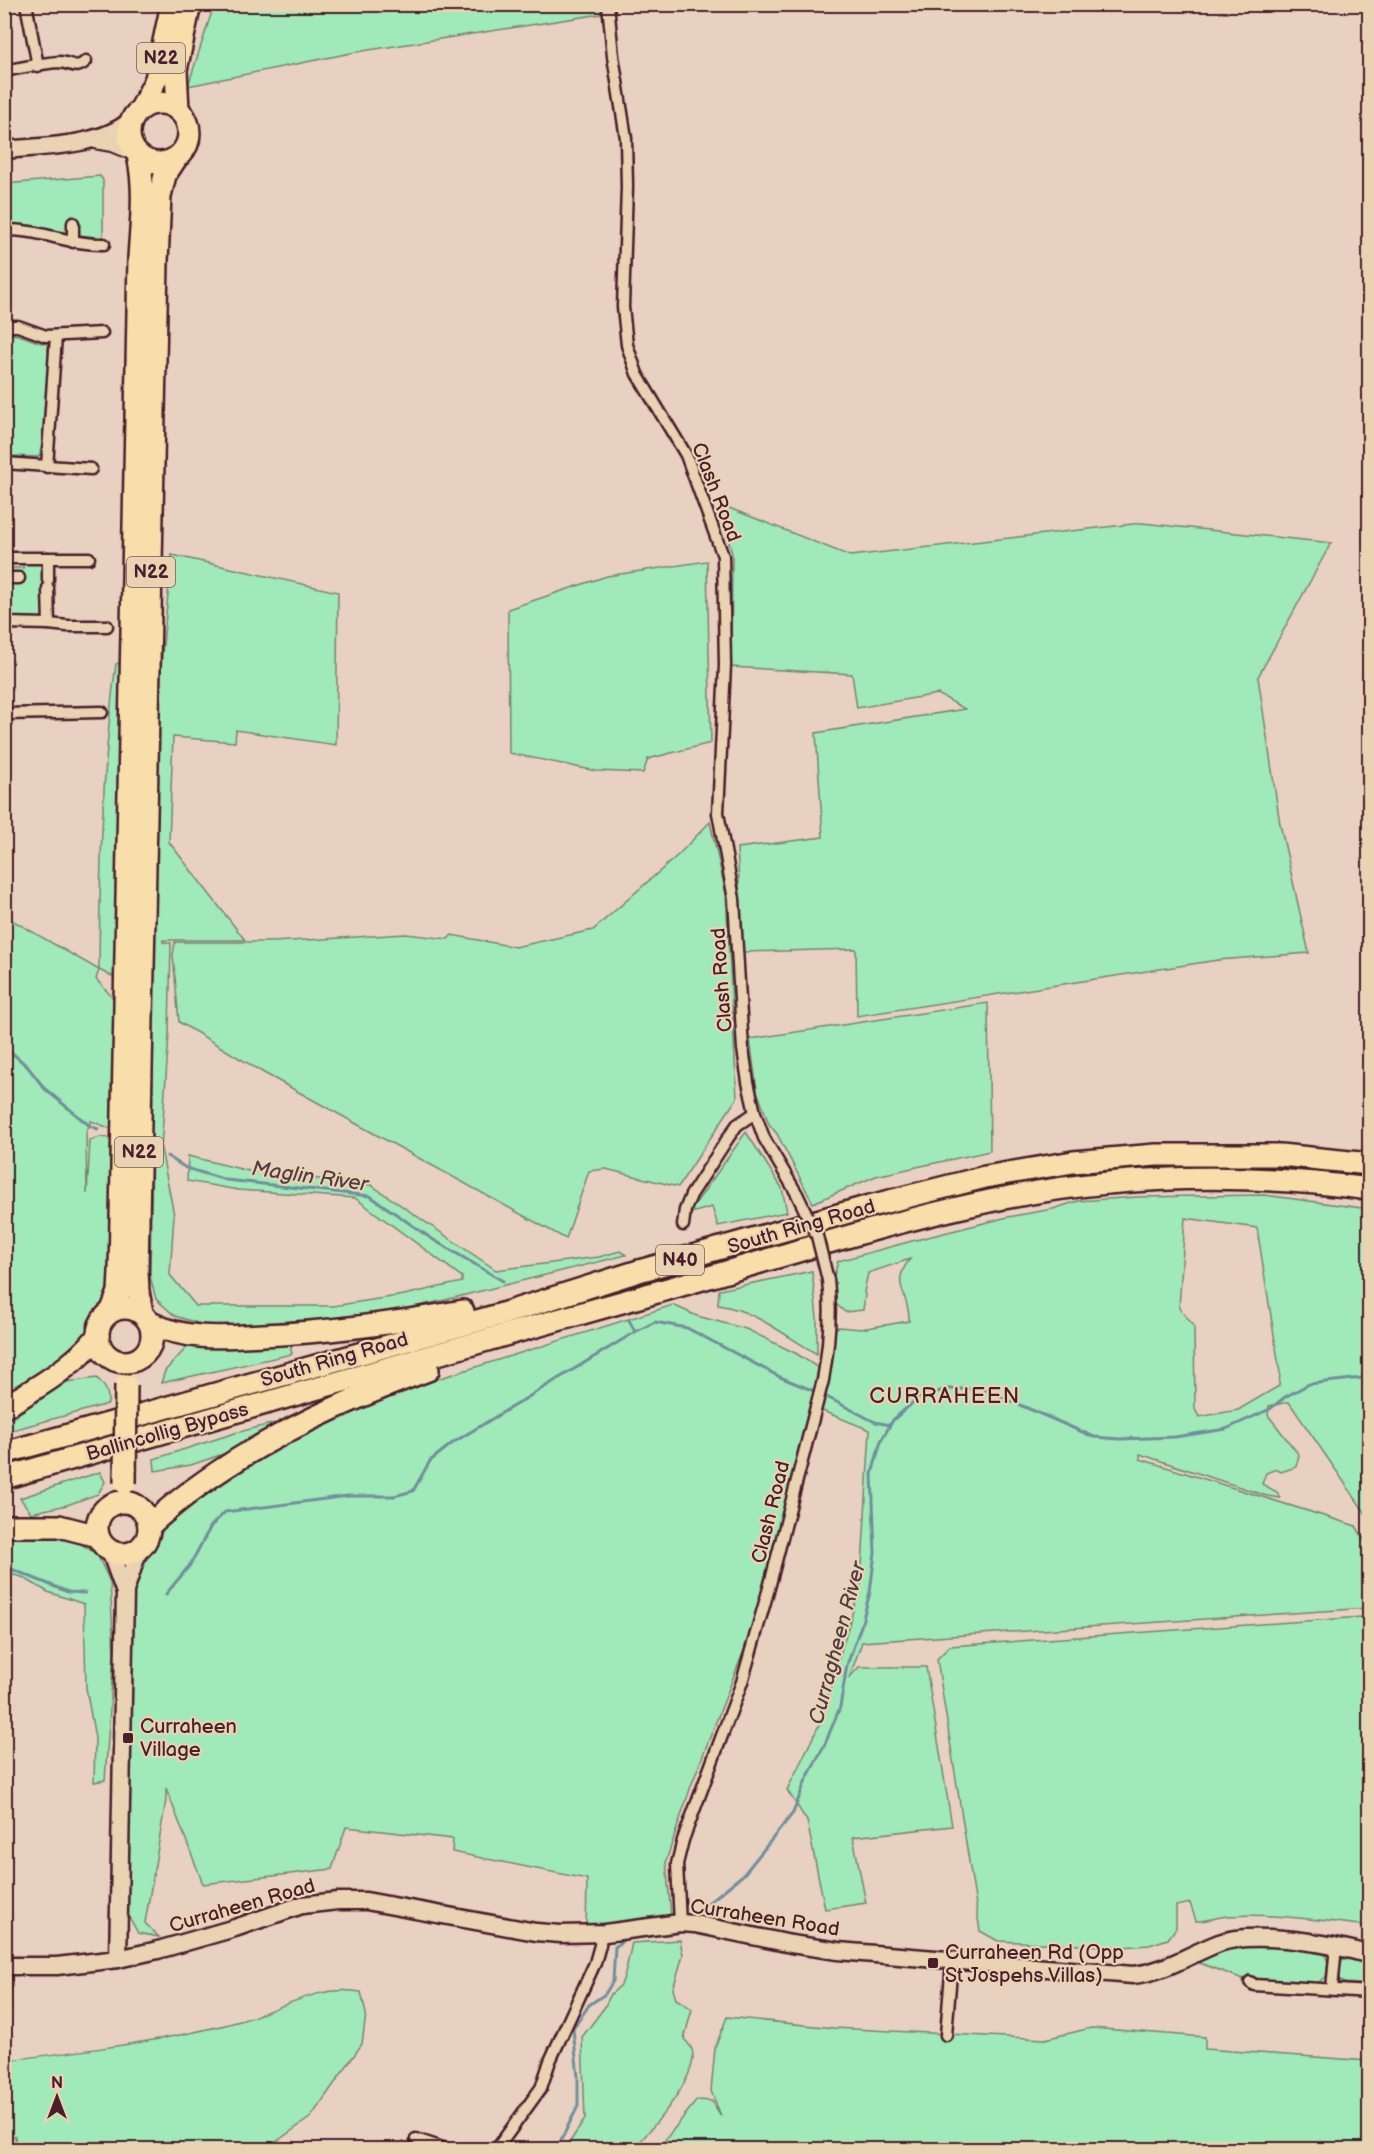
<svg xmlns="http://www.w3.org/2000/svg" width="1374" height="2154" font-family="'Balsamiq Sans',sans-serif">
	<rect width="100%" height="100%" fill="#e8d1c0"/>
	<filter id="ink" filterUnits="userSpaceOnUse"><feTurbulence type="fractalNoise" baseFrequency=".0167" numOctaves="2"/><feDisplacementMap in="SourceGraphic" scale="12" xChannelSelector="R" yChannelSelector="G"/><feConvolveMatrix kernelMatrix="1 2 1 2 8 2 1 2 1" color-interpolation-filters="sRGB"/></filter>
	<g filter="url(#ink)">
		<g fill="#a0e9b8" stroke="#758472" stroke-width="1.5" fill-rule="evenodd">
			<polygon points="214,5 601,4 601,14 356,52 188,86"/>
			<polygon points="100,176 103,180 103,240 79,238 69,230 63,235 5,226 4,184"/>
			<path d="M4 330H9V334C24 334 34 343 48 344V352H52L44 448H41L40 455 38 457 14 456V459H5Z"/>
			<polygon points="719,504 850,556 1142,523 1331,543 1258,677 1280,824 1309,953 1218,960 857,1016 856,949 743,952 737,848 823,837 816,733 965,709 938,694 857,708 852,674 731,667 732,554"/>
			<polygon points="172,555 338,592 336,745 236,730 235,742 173,737 169,842 245,940 163,940 163,942 171,943 169,1034 161,1149 174,1215 170,1275 196,1306 333,1306 404,1295 462,1282 462,1277 355,1198 238,1190 187,1181 188,1156 249,1171 371,1185 496,1270 599,1257 620,1251 626,1255 445,1300 378,1315 318,1324 207,1326 175,1316 156,1299 150,1276 158,728 162,654"/>
			<path d="M9 561 10 568H23V561C32 562 41 560 44 569V613C42 617 42 619 37 619 31 620 11 617 7 615L5 589 10 583 9 573 5 569V563Z"/>
			<polygon points="707,561 711,743 648,759 643,773 596,771 509,753 508,609 607,576"/>
			<path d="M121 662 123 708 116 978 99 970 96 979 114 999V1130L91 1121 86 1133 87 1194 90 1140 100 1137 112 1138 113 1141 109 1282 100 1311 80 1340 51 1366 5 1398V916L99 970C100 868 102 765 116 664Z"/>
			<polygon points="710,822 726,894 737,1098 678,1187 606,1169 589,1171 566,1239 264,1073 179,1022 173,955 175,942 273,942 406,934 448,939 452,935 515,947 593,930 678,855"/>
			<polygon points="988,1003 990,1151 876,1176 813,1203 777,1134 769,1124 757,1091 750,1039"/>
			<polygon points="746,1132 782,1188 787,1212 718,1226 712,1207 688,1214"/>
			<path d="M1264 1195 1369 1209V1514H1366L1289 1402 1269 1406 1268 1415 1299 1455 1296 1467 1281 1472 1276 1469 1266 1473 1262 1484 1277 1492 1280 1498 1267 1496 1140 1454V1459L1356 1526 1369 1548V1608L862 1642 849 1678 859 1667H926L952 1826 853 1837 866 1903 825 1909 807 1821 787 1790 820 1723 861 1583 870 1430 820 1410 834 1331 838 1327 861 1329 909 1321C910 1293 889 1285 910 1259L868 1273 864 1292 865 1295 863 1310 845 1312 836 1304 834 1276 838 1261 912 1241 1008 1217 1053 1209 1078 1201 1137 1197ZM1185 1218 1257 1228 1280 1373 1279 1386 1238 1410 1199 1417 1195 1409 1194 1326 1179 1308Z"/>
			<path d="M812 1271 817 1318V1354C785 1336 755 1310 718 1305L719 1290Z"/>
			<polygon points="673,1305 697,1316 746,1329 797,1354 820,1369 753,1627 691,1786 666,1861 671,1916 586,1929 587,1879 452,1852 453,1839 346,1827 332,1869 203,1884 166,1788 166,1800 145,1923 159,1937 138,1933 127,1913 132,1584 139,1568 154,1551 165,1525 233,1471 358,1404"/>
			<polygon points="290,1344 292,1354 161,1383 165,1371 188,1346"/>
			<path d="M97 1378C105 1386 109 1392 108 1404L5 1432V1423L66 1382Z"/>
			<polygon points="275,1423 232,1451 191,1465 155,1471 154,1459 235,1433"/>
			<polygon points="100,1472 105,1482 98,1494 67,1505 31,1513 20,1498"/>
			<polygon points="46,1533 70,1537 97,1554 110,1582 114,1653 105,1780 94,1782 95,1738 86,1688 84,1604 48,1592 22,1577 5,1573 4,1535"/>
			<path d="M1362 1617 1370 1618 1369 1926C1323 1921 1275 1913 1228 1916 1217 1917 1207 1921 1196 1921L1190 1903 1176 1906V1928L1168 1939 1149 1945 1122 1947 998 1941 980 1931 937 1659 950 1646Z"/>
			<path d="M680 1940 683 1955 673 1989 676 1999 692 2009 684 2039C687 2042 691 2046 692 2050 701 2075 649 2131 634 2149H565L585 2119 582 2037 604 2008 611 1994 621 1985 625 1974 632 1943Z"/>
			<path d="M1244 1942 1319 1948C1329 1957 1329 1964 1326 1977L1317 1983 1260 1980 1249 1974 1243 1979 1194 1961Z"/>
			<polygon points="1347,1956 1369,1960 1369,1985 1345,1983 1340,1980 1340,1962"/>
			<path d="M12 1970 8 2060C67 2053 126 2046 185 2034 204 2030 224 2026 243 2020 281 2009 319 1984 361 1992L366 2014 362 2044 311 2117 266 2149 16 2150 15 2136 5 2137 4 1997Z"/>
			<polygon points="727,2017 834,2028 1045,2039 1091,2028 1205,2037 1205,2049 1369,2061 1369,2149 657,2150 697,2100 712,2101 721,2116 711,2091 715,2048"/>
		</g>
		<g fill="none" stroke-linecap="round" stroke-linejoin="round">
			<g stroke="#708f9b" stroke-width="3">
				<polyline points="4,1046 27,1066 45,1089 90,1126 98,1129"/>
				<polyline points="167,1156 186,1168 226,1180 370,1196 432,1239 503,1281"/>
				<polyline points="629,1320 635,1332 655,1322 687,1328 780,1377 814,1391"/>
				<polyline points="823,1395 875,1422 890,1425"/>
				<polyline points="4,1566 68,1592 85,1593"/>
				<polyline points="166,1594 190,1565 211,1526 225,1512 348,1496 394,1496 413,1491 430,1461 454,1442 635,1332"/>
				<polyline points="691,1917 744,1874 793,1813 805,1782 825,1744 840,1707 847,1665 861,1626 870,1592 875,1553 872,1474 881,1441 893,1420 918,1398 947,1389 983,1389 1094,1437 1120,1439 1175,1437 1226,1429 1270,1409 1285,1397 1309,1384 1370,1377"/>
				<polyline points="635,1937 678,1933 681,1930"/>
				<polyline points="556,2150 578,2106 578,2077 573,2029 589,2005 605,1994 613,1981 615,1947 626,1938"/>
			</g>
			<defs>
				<g id="street">
					<polyline points="26,4 38,66"/>
					<polyline points="608,4 613,56 626,138 627,187 623,307 627,345 637,374 686,455 723,556 725,665 718,813 734,899 743,1049 748,1082 755,1113 764,1138 797,1194"/>
					<path d="M4 71C22 68 41 63 59 62 70 62 76 71 86 61"/>
					<polyline points="73,223 73,242"/>
					<path d="M4 230C39 229 70 245 104 244"/>
					<polyline points="4,326 18,326 46,336 102,333"/>
					<polyline points="4,463 91,469"/>
					<polyline points="47,467 56,336"/>
					<polyline points="4,558 48,558 48,580"/>
					<polyline points="48,558 89,558"/>
					<polyline points="4,578 19,578"/>
					<polyline points="4,623 49,624 48,588"/>
					<polyline points="49,624 67,626 107,626"/>
					<polyline points="4,714 102,712"/>
					<polyline points="683,1225 685,1210 691,1195 728,1138 737,1125 755,1113"/>
					<path d="M680 1923 677 1864 683 1840 742 1682 769 1588 823 1380C829 1346 832 1314 828 1280"/>
					<polyline points="1250,1982 1254,1985 1370,1992"/>
					<polyline points="1332,1989 1336,1946"/>
					<polyline points="946,2035 952,1961"/>
					<polyline points="416,2139 449,2150"/>
					<polyline points="496,2150 541,2088 550,2061 595,1963 600,1945 601,1933"/>
				</g>
				<g id="secondary">
					<polyline points="96,140 113,143 135,152"/>
					<path d="M4 150C44 146 102 147 132 119"/>
					<polyline points="110,1551 124,1590"/>
					<polyline points="118,1959 125,1591 139,1549"/>
					<path d="M4 1966H57L118 1959 158 1950 235 1928 302 1905 338 1901H366L536 1932 561 1934 605 1933 680 1923 695 1924 791 1944 838 1951 1133 1975C1165 1972 1190 1954 1219 1943 1253 1930 1335 1944 1370 1955"/>
				</g>
				<g id="highway">
					<circle cx="159" cy="133" r="30"/>
					<polyline points="141,109 156,79 172,4"/>
					<polyline points="178,110 176,70 190,4"/>
					<circle cx="125" cy="1335" r="27"/>
					<path d="M112 1310 119 1292 120 1272 139 258C141 223 146 190 138 155"/>
					<polyline points="142,1313 138,1291 137,1271 157,261 160,196 165,175 177,157"/>
					<path d="M151 1323C186 1341 225 1337 263 1335 331 1332 396 1323 463 1311"/>
					<path d="M4 1407C37 1388 74 1366 98 1336"/>
					<polyline points="4,1453 502,1314 639,1271 870,1206 985,1177 1073,1162 1156,1155 1280,1155 1370,1164"/>
					<path d="M4 1478C215 1417 425 1357 636 1298 759 1264 880 1223 1004 1198 1125 1174 1248 1173 1370 1189"/>
					<circle cx="123" cy="1528" r="26"/>
					<polyline points="4,1526 59,1526 98,1536"/>
					<path d="M149 1526C227 1454 330 1406 428 1370"/>
				</g>
			</defs>
			<use href="#street" stroke="#4a1f2b" stroke-width="15"/>
			<use href="#secondary" stroke="#4a1f2b" stroke-width="21"/>
			<use href="#highway" stroke="#4a1f2b" stroke-width="26"/>
			<use href="#street" stroke="#e9d3b2" stroke-width="10"/>
			<use href="#secondary" stroke="#e9d3b2" stroke-width="16"/>
			<use href="#highway" stroke="#f8deab" stroke-width="21"/>
			<defs>
				<polyline id="street-bridge" points="797,1194 817,1236 828,1280"/>
				<polyline id="highway-bridge" points="125,1483 126,1385"/>
			</defs>
			<use href="#street-bridge" stroke="#4a1f2b" stroke-width="15" stroke-linecap="butt"/>
			<use href="#highway-bridge" stroke="#4a1f2b" stroke-width="26" stroke-linecap="butt"/>
			<use href="#street-bridge" stroke="#e9d3b2" stroke-width="10"/>
			<use href="#highway-bridge" stroke="#f8deab" stroke-width="21"/>
		</g>
	</g>
	<g fill="#4a1f2b" stroke="#e9d3b2" stroke-width="2">
		<rect x="122" y="1732" width="12" height="12" rx="3"/>
		<rect x="927" y="1957" width="12" height="12" rx="3"/>
	</g>
	<g text-anchor="middle" stroke-width="4.5" stroke-linejoin="round" paint-order="stroke">
		<g fill="#e9d3b2" stroke="#7a5554" stroke-width="1.5">
			<rect x="137" y="43" width="48" height="30" rx="4.5"/>
			<rect x="127" y="557" width="48" height="30" rx="4.5"/>
			<rect x="115" y="1137" width="48" height="30" rx="4.5"/>
			<rect x="656" y="1245" width="48" height="30" rx="4.5"/>
		</g>
		<g font-size="18" font-weight="bold" fill="#4a1f2b">
			<text x="161" y="64">N22</text>
			<text x="151" y="578">N22</text>
			<text x="139" y="1158">N22</text>
			<text x="680" y="1266">N40</text>
		</g>
		<g font-size="20" fill="#4a1f2b" stroke="#e9d3b2">
			<text transform="translate(717 492) rotate(69)" y="7">Clash Road</text>
			<text transform="translate(721 980) rotate(-94)" y="7">Clash Road</text>
			<text transform="translate(801 1226) rotate(-16)" y="7">South Ring Road</text>
			<text transform="translate(334 1359) rotate(-16)" y="7">South Ring Road</text>
			<text transform="translate(167 1431) rotate(-16)" y="7">Ballincollig Bypass</text>
			<text transform="translate(770 1512) rotate(-76)" y="7">Clash Road</text>
			<text transform="translate(242 1905) rotate(-16)" y="7">Curraheen Road</text>
			<text transform="translate(765 1917) rotate(9)" y="7">Curraheen Road</text>
		</g>
		<g font-size="20" fill="#4a1f2b" stroke="#e9d3b2" text-anchor="start">
			<text x="140" y="1733">Curraheen<tspan x="140" dy="23">Village</tspan></text>
			<text x="945" y="1959">Curraheen Rd (Opp<tspan x="945" dy="23">St Jospehs Villas)</tspan></text>
		</g>
		<g font-size="21" font-style="italic" fill="#533b47" stroke="#e9d3b2">
			<text transform="translate(310 1176) rotate(8)" y="7">Maglin River</text>
			<text transform="translate(837 1643) rotate(-75)" y="7">Curragheen River</text>
		</g>
		<g font-size="22" letter-spacing="1.5" fill="#4a1f2b" stroke="#e9d3b2">
			<text x="945" y="1403">CURRAHEEN</text>
		</g>
	</g>
	<rect width="1374" height="2154" fill="none" stroke="#e9d3b2" stroke-width="24"/>
	<rect x="12" y="12" width="1350" height="2130" fill="none" stroke="#4a1f2b" stroke-width="2" filter="url(#ink)"/>
	<g transform="translate(57 2097)" stroke="#e9d3b2" stroke-width="4.5" paint-order="stroke">
	<path d="M0-4.5L10 22L0 15L-10 22Z" fill="#4a1f2b"/>
	<text y="-9" font-size="16" font-weight="bold" text-anchor="middle" fill="#4a1f2b">N</text>
	</g>
</svg>
